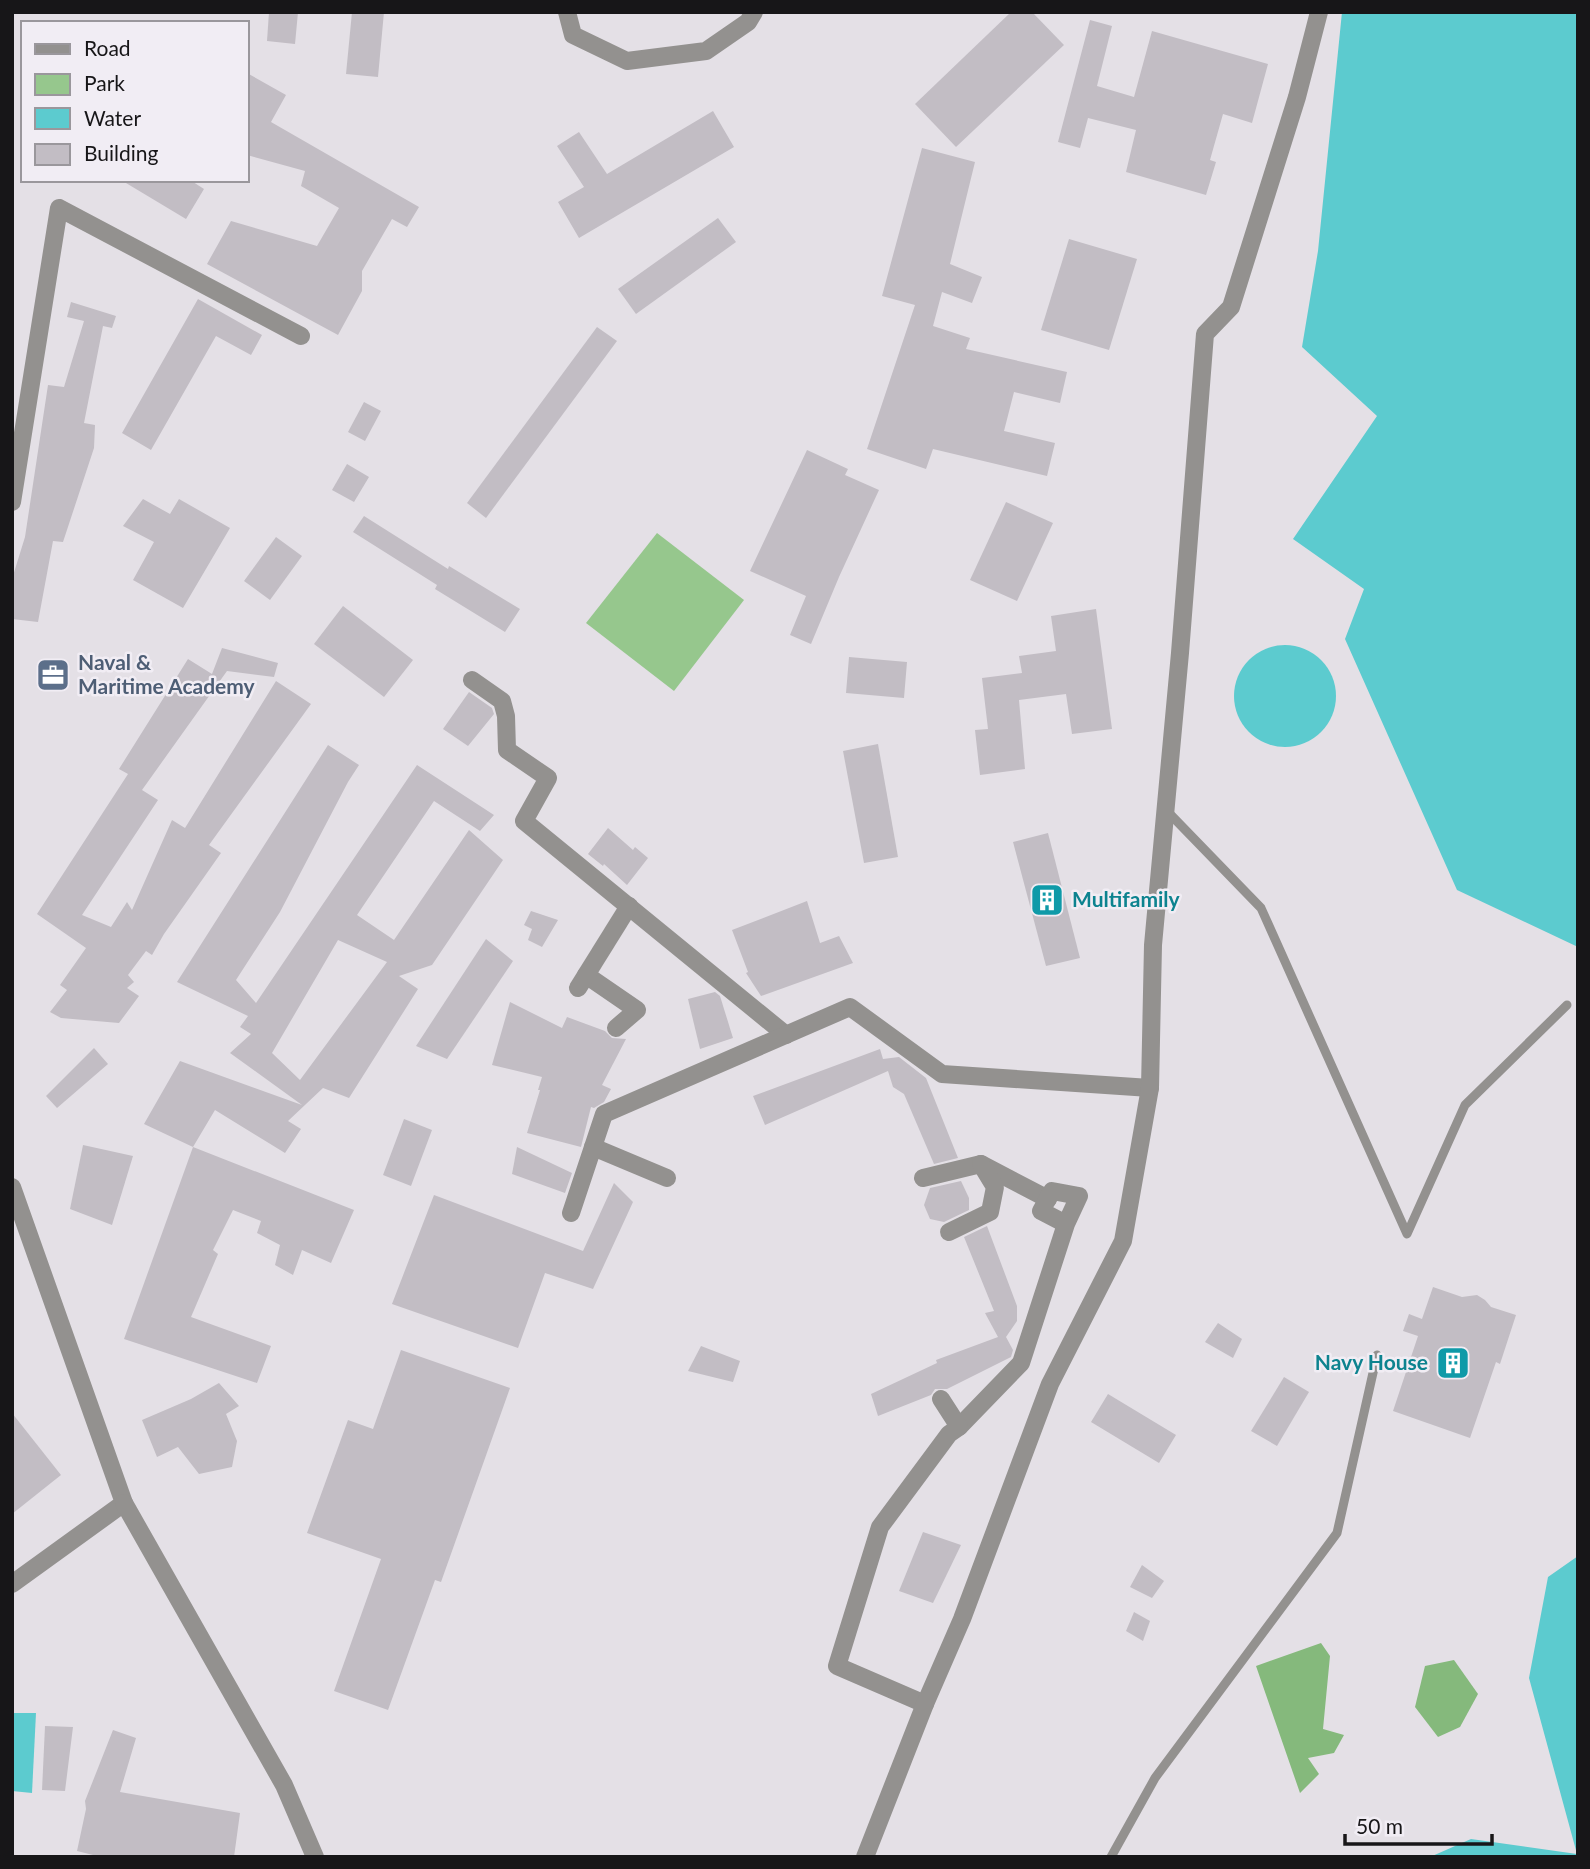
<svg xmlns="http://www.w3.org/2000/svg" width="1590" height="1869" font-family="Lato,sans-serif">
	<rect width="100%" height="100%" fill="#e4e0e6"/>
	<polygon fill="#96c78d" points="657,533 744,600 674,691 586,623"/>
	<g fill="#85b97c">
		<polygon points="1321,1643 1330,1656 1323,1729 1344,1735 1334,1753 1308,1758 1319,1774 1300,1793 1256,1666"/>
		<polygon points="1454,1660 1478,1694 1460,1727 1438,1737 1415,1707 1425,1666"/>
	</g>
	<g fill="#5ccbcf">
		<polygon points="1342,12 1578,12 1578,947 1457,890 1345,639 1364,589 1293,539 1377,416 1302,347 1318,251"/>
		<circle cx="1285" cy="696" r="51"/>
		<polygon points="1578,1556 1578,1857 1430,1857 1471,1839 1577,1854 1529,1678 1548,1577"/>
		<polygon points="12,1713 36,1713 32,1793 12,1791"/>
	</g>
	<g fill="#c2bdc4" fill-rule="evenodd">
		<polygon points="269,12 298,12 295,44 267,41"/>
		<polygon points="352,12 384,12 378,77 346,74"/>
		<polygon points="1011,12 1032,12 1064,45 956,147 915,104"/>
		<polygon points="1090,20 1112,26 1097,86 1134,97 1152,31 1268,64 1252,123 1223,114 1210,160 1216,162 1206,195 1126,172 1136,130 1088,118 1080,148 1058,142"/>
		<polygon points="247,73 286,95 271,122 419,207 407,227 392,219 362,271 362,291 338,335 207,264 231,221 317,246 339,208 301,186 305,171 247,155"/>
		<polygon points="713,111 734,147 579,238 558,202 584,187 557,146 579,132 607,174"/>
		<polygon points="922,148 975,162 950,264 982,277 972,303 942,292 933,326 970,338 966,349 1067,372 1060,403 1014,392 1004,431 1055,443 1047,476 933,449 926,469 867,449 915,305 882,296"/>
		<polygon points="121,180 190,180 204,189 186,219"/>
		<polygon points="718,218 736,242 636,314 618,289"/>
		<polygon points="1069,239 1137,259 1109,350 1041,330"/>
		<polygon points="198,299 262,335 251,355 216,336 151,450 122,433"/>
		<polygon points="71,302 116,316 112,328 103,326 84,423 95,425 94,448 63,542 53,541 38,622 12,619 12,579 25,537 48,385 64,387 84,321 67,317"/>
		<polygon points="597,327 617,341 486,518 467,503"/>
		<polygon points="364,402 381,411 365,441 348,432"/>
		<polygon points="807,450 848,469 845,475 879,490 839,577 811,644 790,635 806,596 750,571"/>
		<polygon points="347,464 369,477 354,502 332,490"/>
		<polygon points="143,499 170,514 179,499 230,528 183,608 133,580 154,542 123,526"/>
		<polygon points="1006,502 1053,523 1017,601 970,580"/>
		<polygon points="364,516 448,569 449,566 520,609 505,632 435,589 437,585 353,532"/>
		<polygon points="276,537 302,556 270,600 244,581"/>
		<polygon points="343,606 413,660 384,697 314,644"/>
		<polygon points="1096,609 1112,729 1072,734 1066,694 1019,700 1025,769 980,775 975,730 988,729 982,678 1022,673 1019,656 1056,651 1051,616"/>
		<polygon points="222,648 278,663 274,677 227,671 142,790 158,800 82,915 111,927 127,902 132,910 172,820 185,828 276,681 311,704 209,845 221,853 164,934 152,955 146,951 128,975 134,982 127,988 139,996 119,1023 61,1018 50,1012 67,990 60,985 86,948 37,914 128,774 119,769 188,659 212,674"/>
		<polygon points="849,657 907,662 904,698 846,693"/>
		<polygon points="469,692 492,708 494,714 468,746 443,729"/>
		<polygon points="878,744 898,857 864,863 843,751"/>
		<path d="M328 745 359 765 348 782 280 912 236 980 256 1003 417 765 494 815 480 831 434 801 357 915 394 940 469 830 503 860 432 965 399 976 418 989 349 1098 323 1088 288 1121 301 1129 285 1153 215 1110 193 1147 144 1124 180 1061 302 1105 230 1053 251 1034 240 1027 248 1016 177 982ZM338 940 387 962 300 1080 272 1053Z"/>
		<polygon points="608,828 633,850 635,847 648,858 627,885 604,864 603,866 588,854"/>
		<polygon points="1048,833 1080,958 1046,966 1013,842"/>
		<polygon points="807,901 820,943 839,936 853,963 761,996 746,973 748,972 732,930"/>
		<polygon points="531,911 558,920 542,947 528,940 532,929 524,925"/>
		<polygon points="486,939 513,961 447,1059 416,1046"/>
		<polygon points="715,992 720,996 733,1038 700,1049 688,999"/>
		<polygon points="510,1002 562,1028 567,1017 605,1031 612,1038 626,1039 602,1085 611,1089 604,1102 594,1108 591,1107 581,1147 527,1133 540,1090 538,1090 542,1077 492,1065"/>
		<polygon points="94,1048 108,1064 57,1108 46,1096"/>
		<polygon points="880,1049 883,1059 899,1057 926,1078 958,1158 934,1164 904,1094 893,1087 888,1071 765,1125 753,1096"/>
		<polygon points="404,1119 432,1130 411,1186 383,1175"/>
		<polygon points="83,1145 133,1156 112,1225 70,1209"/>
		<polygon points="193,1147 354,1210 331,1263 302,1250 293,1275 275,1265 280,1245 257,1233 261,1221 233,1210 213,1250 218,1254 191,1317 271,1346 257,1383 124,1339"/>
		<polygon points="517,1147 572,1173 565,1193 512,1174"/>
		<polygon points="961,1181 969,1198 969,1210 944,1222 930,1219 924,1205 930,1188"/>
		<polygon points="614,1183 633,1202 593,1289 545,1273 518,1348 392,1304 434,1195 583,1251"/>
		<polygon points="987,1226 1017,1306 1017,1321 1006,1337 1013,1350 1011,1357 947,1389 935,1389 931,1395 878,1416 871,1394 937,1363 936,1360 998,1337 985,1313 994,1311 964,1237"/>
		<polygon points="1433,1287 1462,1297 1477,1295 1485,1300 1491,1307 1516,1315 1500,1364 1496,1362 1470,1438 1393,1411 1418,1336 1403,1331 1409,1314 1422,1319"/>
		<polygon points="1218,1323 1242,1339 1233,1358 1205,1342"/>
		<polygon points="701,1346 740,1361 733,1382 688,1371"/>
		<polygon points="401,1350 510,1388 441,1582 435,1580 388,1710 334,1691 381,1559 307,1533 348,1420 373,1429"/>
		<polygon points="1284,1377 1309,1392 1277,1446 1251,1431"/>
		<polygon points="219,1383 239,1406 226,1414 237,1441 232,1467 199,1474 178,1447 157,1457 142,1420 191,1399"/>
		<polygon points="1108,1394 1176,1435 1159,1463 1091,1422"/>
		<polygon points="12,1413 61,1475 12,1514"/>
		<polygon points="923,1532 961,1545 933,1603 899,1591"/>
		<polygon points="1142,1565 1164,1581 1152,1598 1130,1587"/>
		<polygon points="1134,1612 1150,1621 1143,1641 1126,1631"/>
		<polygon points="45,1726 73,1727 65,1791 42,1790"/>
		<polygon points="113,1730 136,1738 120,1792 240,1813 234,1857 101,1857 77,1851 86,1809 85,1801"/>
	</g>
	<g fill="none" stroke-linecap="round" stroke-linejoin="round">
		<g stroke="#93918f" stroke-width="9">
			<polyline points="1167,811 1261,908 1407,1234 1465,1105 1567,1005"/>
			<polyline points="1111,1857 1155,1778 1337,1533 1377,1355"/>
		</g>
		<g stroke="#93918f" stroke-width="18">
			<polyline points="567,12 573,35 627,61 706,51 748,22 754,12"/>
			<polyline points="12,502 59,208 301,336"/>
			<polyline points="472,680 502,701 506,716 507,750 548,778 524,821 786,1035"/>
			<polyline points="586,975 637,1010 616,1028"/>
			<polyline points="578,988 629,906"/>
			<polyline points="593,1147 667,1178"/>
			<polyline points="923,1178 981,1164 1048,1199"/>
			<polyline points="12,1187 124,1503 12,1584"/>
			<polyline points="571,1213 604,1114 850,1007 942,1074 1150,1088"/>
			<polyline points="949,1232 990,1212 995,1187 981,1164"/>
			<polyline points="959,1427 1021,1363 1066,1224 1079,1196 1052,1191 1041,1211 1066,1224"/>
			<polyline points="124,1503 284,1785 315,1857"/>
			<polyline points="925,1704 837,1666 880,1527 949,1434 959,1427 941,1399"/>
			<polyline points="865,1857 925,1704 962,1619 1050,1384 1123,1241 1150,1088 1153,945 1180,653 1205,334 1231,307 1297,97 1319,12"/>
		</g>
	</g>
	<defs>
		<symbol id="office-square" viewBox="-11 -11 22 22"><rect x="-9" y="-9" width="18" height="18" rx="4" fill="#5c6f8a" stroke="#f1edf4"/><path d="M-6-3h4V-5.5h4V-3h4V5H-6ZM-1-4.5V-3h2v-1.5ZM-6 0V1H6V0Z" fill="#fff"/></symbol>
		<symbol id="building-square" viewBox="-11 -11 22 22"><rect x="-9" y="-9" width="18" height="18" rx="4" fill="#0f9aa8" stroke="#f1edf4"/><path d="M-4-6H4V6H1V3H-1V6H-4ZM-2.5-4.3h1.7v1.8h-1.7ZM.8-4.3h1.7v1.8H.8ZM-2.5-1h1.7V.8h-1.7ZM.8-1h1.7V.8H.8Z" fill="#fff"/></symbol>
	</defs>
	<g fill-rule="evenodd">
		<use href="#office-square" x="34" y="656" width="38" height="38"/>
		<use href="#building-square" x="1028" y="881" width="38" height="38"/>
		<use href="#building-square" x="1434" y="1344" width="38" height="38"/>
	</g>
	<g text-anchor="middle" stroke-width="5" stroke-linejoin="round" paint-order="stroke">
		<g font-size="21" font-weight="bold" fill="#4e5e75" stroke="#f1edf4" text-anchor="start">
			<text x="78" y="670">Naval &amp;<tspan x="78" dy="24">Maritime Academy</tspan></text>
		</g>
		<g font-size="21" font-weight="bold" fill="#0d838f" stroke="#f1edf4" text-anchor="start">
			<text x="1072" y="907">Multifamily</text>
			<text x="1428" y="1370" text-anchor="end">Navy House</text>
		</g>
	</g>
	<rect width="1590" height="1869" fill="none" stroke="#171618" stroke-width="28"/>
	<rect x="21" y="21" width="228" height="161" fill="#f1edf4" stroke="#9a979c" stroke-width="2"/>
	<rect x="35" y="44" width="35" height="10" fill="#93918f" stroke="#9a979c" stroke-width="2"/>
	<text x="84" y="56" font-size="21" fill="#171618">Road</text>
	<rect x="35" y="74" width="35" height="21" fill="#96c78d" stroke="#9a979c" stroke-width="2"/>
	<text x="84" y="91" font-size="21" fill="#171618">Park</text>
	<rect x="35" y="108" width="35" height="21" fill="#5ccbcf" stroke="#9a979c" stroke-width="2"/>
	<text x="84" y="126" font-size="21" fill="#171618">Water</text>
	<rect x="35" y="144" width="35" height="21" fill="#c2bdc4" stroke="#9a979c" stroke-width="2"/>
	<text x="84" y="161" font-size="21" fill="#171618">Building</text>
	<path d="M1345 1834v10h147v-10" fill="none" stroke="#171618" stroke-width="3.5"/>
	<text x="1356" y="1834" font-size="21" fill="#171618" stroke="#f1edf4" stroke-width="5" paint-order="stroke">50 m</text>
</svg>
